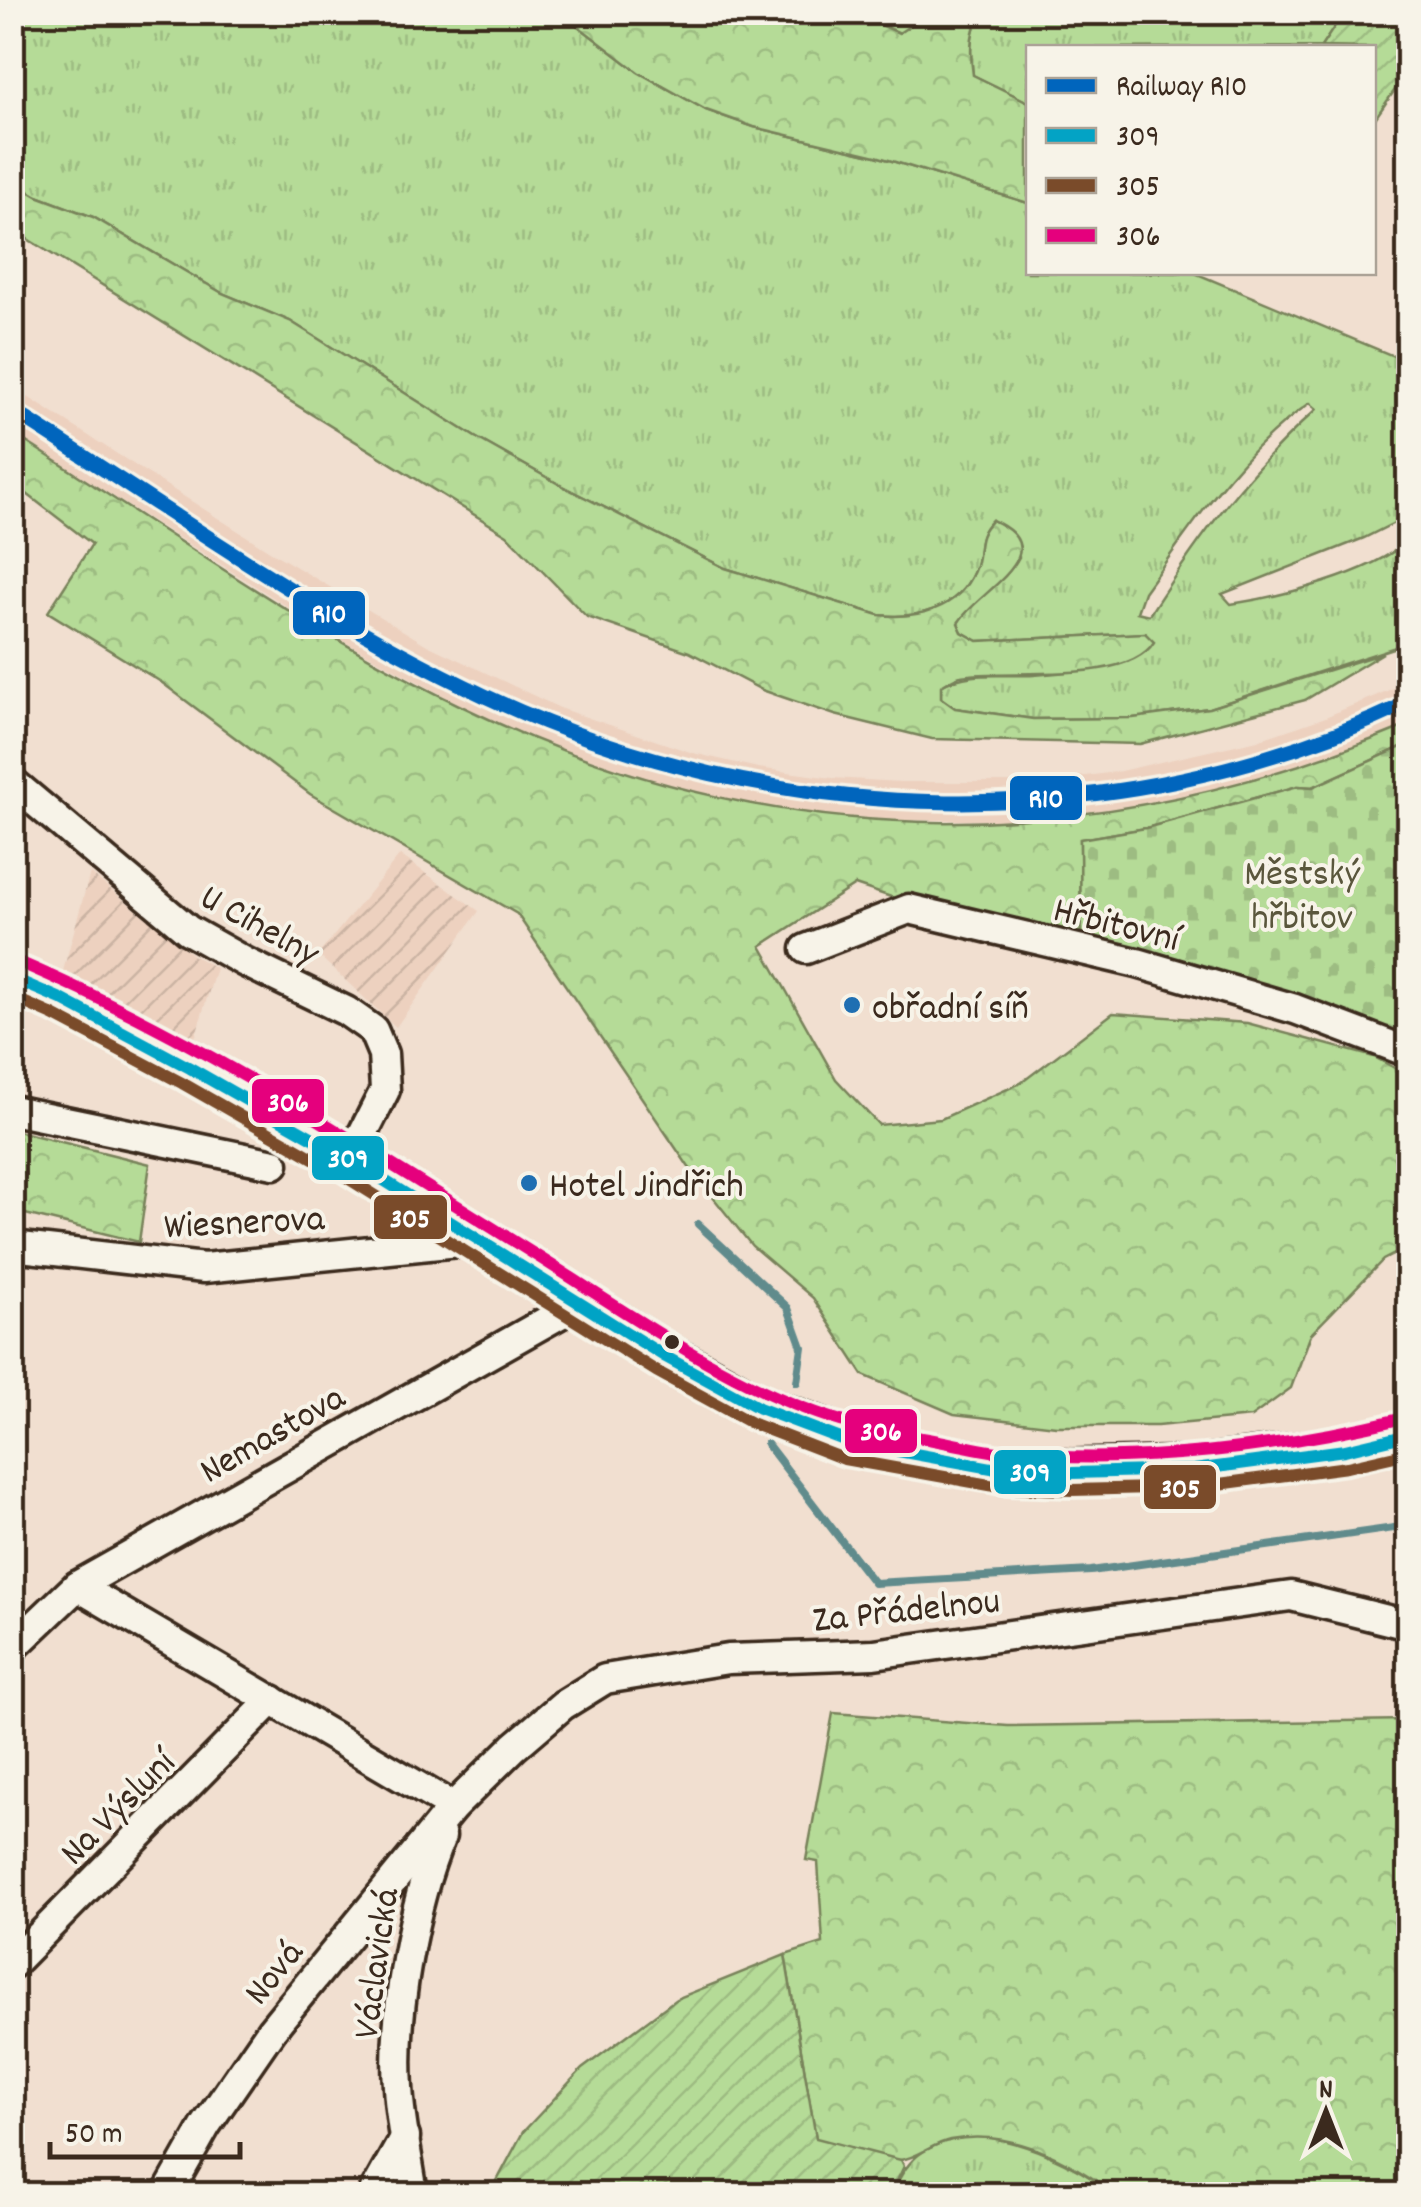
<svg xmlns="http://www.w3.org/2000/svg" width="1421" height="2207" font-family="Dekko,sans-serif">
	<defs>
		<pattern id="industrial-furrows" width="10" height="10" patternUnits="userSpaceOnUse" patternTransform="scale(2.5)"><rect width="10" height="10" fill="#edd1bf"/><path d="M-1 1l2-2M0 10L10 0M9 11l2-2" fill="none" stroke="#ccb4a4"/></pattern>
		<pattern id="grass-tufts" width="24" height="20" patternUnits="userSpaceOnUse" patternTransform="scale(2.5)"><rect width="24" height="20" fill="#b5db97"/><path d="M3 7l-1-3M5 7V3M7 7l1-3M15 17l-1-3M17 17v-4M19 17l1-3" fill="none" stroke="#9dbc82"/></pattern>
		<pattern id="forest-crowns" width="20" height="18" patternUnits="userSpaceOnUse" patternTransform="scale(2.5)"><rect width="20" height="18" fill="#b5db97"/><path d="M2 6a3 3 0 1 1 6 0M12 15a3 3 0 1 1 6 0" fill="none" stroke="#9dbc82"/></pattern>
		<pattern id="cemetery-stones" width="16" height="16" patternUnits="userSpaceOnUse" patternTransform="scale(2.5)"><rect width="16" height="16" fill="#b5db97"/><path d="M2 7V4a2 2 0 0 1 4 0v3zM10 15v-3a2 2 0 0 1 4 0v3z" fill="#9dbc82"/></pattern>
		<pattern id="garden-furrows" width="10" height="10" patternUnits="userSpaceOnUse" patternTransform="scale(2.5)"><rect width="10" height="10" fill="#b5db97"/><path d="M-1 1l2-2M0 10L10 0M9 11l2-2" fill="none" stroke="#9dbc82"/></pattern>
	</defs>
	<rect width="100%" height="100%" fill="#f1dfd0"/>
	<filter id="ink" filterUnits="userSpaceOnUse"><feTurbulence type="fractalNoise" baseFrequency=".01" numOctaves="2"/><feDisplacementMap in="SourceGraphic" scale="20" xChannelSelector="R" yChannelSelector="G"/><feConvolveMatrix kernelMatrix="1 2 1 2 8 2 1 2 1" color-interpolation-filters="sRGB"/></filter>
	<g filter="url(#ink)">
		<polygon fill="#edd1bf" points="12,387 268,550 427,645 562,709 693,753 758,768 832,778 901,782 1039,782 1116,772 1258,740 1323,718 1408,682 1408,725 1337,755 1268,777 1123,809 1042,820 899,820 828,816 751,805 683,790 548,745 477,714 334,636 13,433"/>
		<g fill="url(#industrial-furrows)">
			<polygon points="400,855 479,911 396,1027 318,955"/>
			<polygon points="90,873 194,956 216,968 195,1038 63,971"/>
		</g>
		<g fill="url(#grass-tufts)" stroke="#78825a" stroke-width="2.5" fill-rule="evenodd">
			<path d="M13 13H561L638 72 706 110 754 127 876 156 1028 203V272L1195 273 1408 362V516L1364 538 1222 594 1231 604C1283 596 1368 575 1408 541V643L1209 708 1133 718 1033 719 955 708 941 698V686C969 670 1002 677 1034 675 1066 673 1098 668 1129 661L1145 633 978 641 962 632 958 623C974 596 1004 585 1019 557L992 520C973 539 983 551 974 571 958 610 916 619 879 615L725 568 562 486 475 437 290 321 222 293 93 217 37 196 13 182ZM1310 403 1317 409C1246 473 1201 535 1149 615L1137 612 1144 592C1194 523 1239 452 1310 403Z"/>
			<polygon points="854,13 929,13 900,33"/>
			<path d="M983 13H1344L1321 47 1028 48V102L973 75C970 55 968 28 983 13Z"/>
			<path d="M975 2135C1030 2143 1070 2162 1116 2194H892C910 2150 930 2144 975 2135Z"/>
		</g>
		<g fill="url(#forest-crowns)" stroke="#78825a" stroke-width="2.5">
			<path d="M561 13H854L899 33 929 13H983C968 28 970 55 973 75L1028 102V203L876 156 754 127 706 110 638 72Z"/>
			<path d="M13 182 37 196 93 217 222 293 290 321 475 437 562 486 725 568 879 615C916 619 958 610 974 571 983 551 973 539 992 520 1064 552 976 592 958 623L962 632 978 641 1145 633 1154 642C1127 686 1006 668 961 676 954 677 947 683 941 686V698L955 708 1033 719 1133 718 1209 708 1383 653 1305 700 1140 744 932 739 835 715 762 690 689 652 587 617 507 535 13 230Z"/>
			<path d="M12 433C165 529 315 638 478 714 785 859 1099 854 1408 725V744L1313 787 1298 786 1146 828 1080 839 1081 942 960 920 855 885 761 946 836 1079 879 1125 941 1119 1021 1083 1113 1013 1247 1023 1374 1057 1408 1075V1247L1383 1260 1311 1334 1291 1388 1251 1417 1157 1426H1056L954 1414 863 1375 813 1298 752 1246 688 1166 517 914 310 794 161 682 48 612 92 544 14 484Z"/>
			<polygon points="13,1130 150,1164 139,1242 13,1211"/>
			<path d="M833 1713 1008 1726 1408 1720V2194H1116C1068 2160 1011 2128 950 2140 934 2143 916 2159 900 2160 881 2160 836 2144 816 2139L785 1955 823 1943 818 1862 806 1860Z"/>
		</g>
		<polygon fill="url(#cemetery-stones)" stroke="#78825a" stroke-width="2.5" points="1408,744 1408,1039 1318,1003 1081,942 1080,839 1146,828 1298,786 1313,787"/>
		<g fill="url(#garden-furrows)" stroke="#78825a" stroke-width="2.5">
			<polygon points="1344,12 1408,13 1408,71 1374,120 1374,48 1321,47"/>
			<polygon points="785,1955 816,2138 901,2160 904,2166 891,2194 490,2194 523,2132 582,2069 676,1999"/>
		</g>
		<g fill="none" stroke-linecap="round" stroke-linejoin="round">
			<g stroke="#618b8c" stroke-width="8">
				<polyline points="698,1224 788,1308 802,1347 797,1382"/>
				<polyline points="767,1444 874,1583 1091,1571 1408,1526"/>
			</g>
			<defs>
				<g id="street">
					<polyline points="12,782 188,930 245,962 346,1011 373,1030 383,1054 385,1090 350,1159"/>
					<polyline points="806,949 909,909 1137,963 1295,1009 1408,1052"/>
					<polyline points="12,1110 274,1164"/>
					<polyline points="12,1246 204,1268 478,1240"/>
					<polyline points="77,1586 453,1807"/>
					<polyline points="12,1648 77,1586 581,1302"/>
					<polyline points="12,1964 272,1700"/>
					<polyline points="167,2194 206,2125 272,2029 453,1807 514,1747 563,1705 605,1679 728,1659 874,1654 1291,1596 1408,1625"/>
					<polyline points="373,2194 405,2137"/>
					<path d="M413 2194C408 2159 400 2123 398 2087 393 2013 413 1903 441 1836"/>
				</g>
				<polyline id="primary" points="12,978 61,999 190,1068 350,1159 664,1356 759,1408 849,1442 1008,1471 1072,1473 1194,1470 1345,1450 1408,1435"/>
			</defs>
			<use href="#street" stroke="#3b2a1e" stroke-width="35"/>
			<use href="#primary" stroke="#3b2a1e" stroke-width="52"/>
			<use href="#street" stroke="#f7f3e8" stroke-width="28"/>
			<use href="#primary" stroke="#ffdd96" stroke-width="45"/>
			<defs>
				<polyline id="bus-1" points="12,978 61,999 190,1068 350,1159 664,1356 759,1408 849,1442 1008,1471 1072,1473 1194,1470 1345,1450 1408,1435"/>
				<polyline id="bus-2" points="12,997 53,1015 182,1083 341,1174 656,1371 751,1423 844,1459 1006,1488 1072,1490 1196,1487 1347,1467 1408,1453"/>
				<path id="bus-3" d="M19 962C200 1039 368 1150 534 1254 633 1316 741 1395 855 1425 877 1431 900 1433 922 1438 952 1443 982 1451 1012 1454 1140 1465 1280 1448 1404 1418"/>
			</defs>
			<use href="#bus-1" stroke="#f7f3e8" stroke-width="20"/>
			<use href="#bus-2" stroke="#f7f3e8" stroke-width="20"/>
			<use href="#bus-3" stroke="#f7f3e8" stroke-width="20"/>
			<use href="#bus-1" stroke="#03a3c5" stroke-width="12"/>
			<use href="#bus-2" stroke="#7a4b2a" stroke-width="12"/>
			<use href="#bus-3" stroke="#e5007d" stroke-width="12"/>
			<defs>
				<path id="rail-1" d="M12 410C167 508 318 618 485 696 773 831 1118 841 1408 703"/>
			</defs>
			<use href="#rail-1" stroke="#f7f3e8" stroke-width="22"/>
			<use href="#rail-1" stroke="#0065bd" stroke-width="15"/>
		</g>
	</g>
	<g fill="#1f6fb2" stroke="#f7f3e8" stroke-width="4">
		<circle cx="852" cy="1005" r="10"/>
		<circle cx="529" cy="1183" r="10"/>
	</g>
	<circle fill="#3b2a1e" stroke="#f7f3e8" stroke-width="4" cx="672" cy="1342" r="9"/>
	<g text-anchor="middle" stroke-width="8" stroke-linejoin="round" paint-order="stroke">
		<g font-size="38" fill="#5a563c" stroke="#f7f3e8">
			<text x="1302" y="884">Městský<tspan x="1302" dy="44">hřbitov</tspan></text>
		</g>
		<g font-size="38" fill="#3b2a1e" stroke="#f7f3e8">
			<text transform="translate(1117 922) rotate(14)" y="13">Hřbitovní</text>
			<text transform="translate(261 923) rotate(29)" y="13">U Cihelny</text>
			<text transform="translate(244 1220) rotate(-3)" y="13">Wiesnerova</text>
			<text transform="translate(271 1432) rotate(-30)" y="13">Nemastova</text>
			<text transform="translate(906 1608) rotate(-6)" y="13">Za Přádelnou</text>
			<text transform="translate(116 1806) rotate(-45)" y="13">Na Výsluní</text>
			<text transform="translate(374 1963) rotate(-82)" y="13">Václavická</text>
			<text transform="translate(272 1971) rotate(-51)" y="13">Nová</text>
		</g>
		<g font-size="38" fill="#3b2a1e" stroke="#f7f3e8" text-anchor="start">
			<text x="872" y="1018">obřadní síň</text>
			<text x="549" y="1196">Hotel Jindřich</text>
		</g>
	</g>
	<g stroke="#f7f3e8" stroke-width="4">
		<rect x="291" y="589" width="76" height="48" rx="10" fill="#0065bd"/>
		<rect x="1008" y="774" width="76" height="48" rx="10" fill="#0065bd"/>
		<rect x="250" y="1077" width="76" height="48" rx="10" fill="#e5007d"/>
		<rect x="310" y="1134" width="76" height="48" rx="10" fill="#03a3c5"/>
		<rect x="372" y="1193" width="77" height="48" rx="10" fill="#7a4b2a"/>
		<rect x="843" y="1407" width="76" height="48" rx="10" fill="#e5007d"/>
		<rect x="992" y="1448" width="76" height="48" rx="10" fill="#03a3c5"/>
		<rect x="1142" y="1463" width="76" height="48" rx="10" fill="#7a4b2a"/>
	</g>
	<g font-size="28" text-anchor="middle" font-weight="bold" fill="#fff">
		<text x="329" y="622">R10</text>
		<text x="1046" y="807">R10</text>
		<text x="288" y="1111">306</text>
		<text x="348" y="1167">309</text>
		<text x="410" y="1227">305</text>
		<text x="881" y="1440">306</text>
		<text x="1030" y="1481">309</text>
		<text x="1180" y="1497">305</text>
	</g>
	<rect width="1421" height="2207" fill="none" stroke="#f7f3e8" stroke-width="50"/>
	<rect x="25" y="25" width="1371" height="2157" fill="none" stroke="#3b2a1e" stroke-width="4" filter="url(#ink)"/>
	<rect x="1026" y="45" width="350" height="230" fill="#f7f3e8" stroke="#aca397" stroke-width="2.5"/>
	<rect x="1046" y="78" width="50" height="15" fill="#0065bd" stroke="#aca397" stroke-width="2.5"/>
	<text x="1116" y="95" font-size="30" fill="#3b2a1e">Railway R10</text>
	<rect x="1046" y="128" width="50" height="15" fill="#03a3c5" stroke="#aca397" stroke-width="2.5"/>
	<text x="1116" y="145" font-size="30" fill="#3b2a1e">309</text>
	<rect x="1046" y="178" width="50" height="15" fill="#7a4b2a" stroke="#aca397" stroke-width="2.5"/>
	<text x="1116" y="195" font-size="30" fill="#3b2a1e">305</text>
	<rect x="1046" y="228" width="50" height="15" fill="#e5007d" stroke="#aca397" stroke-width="2.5"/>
	<text x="1116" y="245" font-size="30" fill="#3b2a1e">306</text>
	<g transform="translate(1326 2112)" stroke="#f7f3e8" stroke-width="8" paint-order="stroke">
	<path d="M0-8L18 38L0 25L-18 38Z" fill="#3b2a1e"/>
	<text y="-15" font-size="28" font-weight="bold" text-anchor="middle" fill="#3b2a1e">N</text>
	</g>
	<path d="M50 2142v15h190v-15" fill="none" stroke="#3b2a1e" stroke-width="5"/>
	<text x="65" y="2142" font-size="30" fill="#3b2a1e" stroke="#f7f3e8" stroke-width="8" paint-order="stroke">50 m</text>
</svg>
